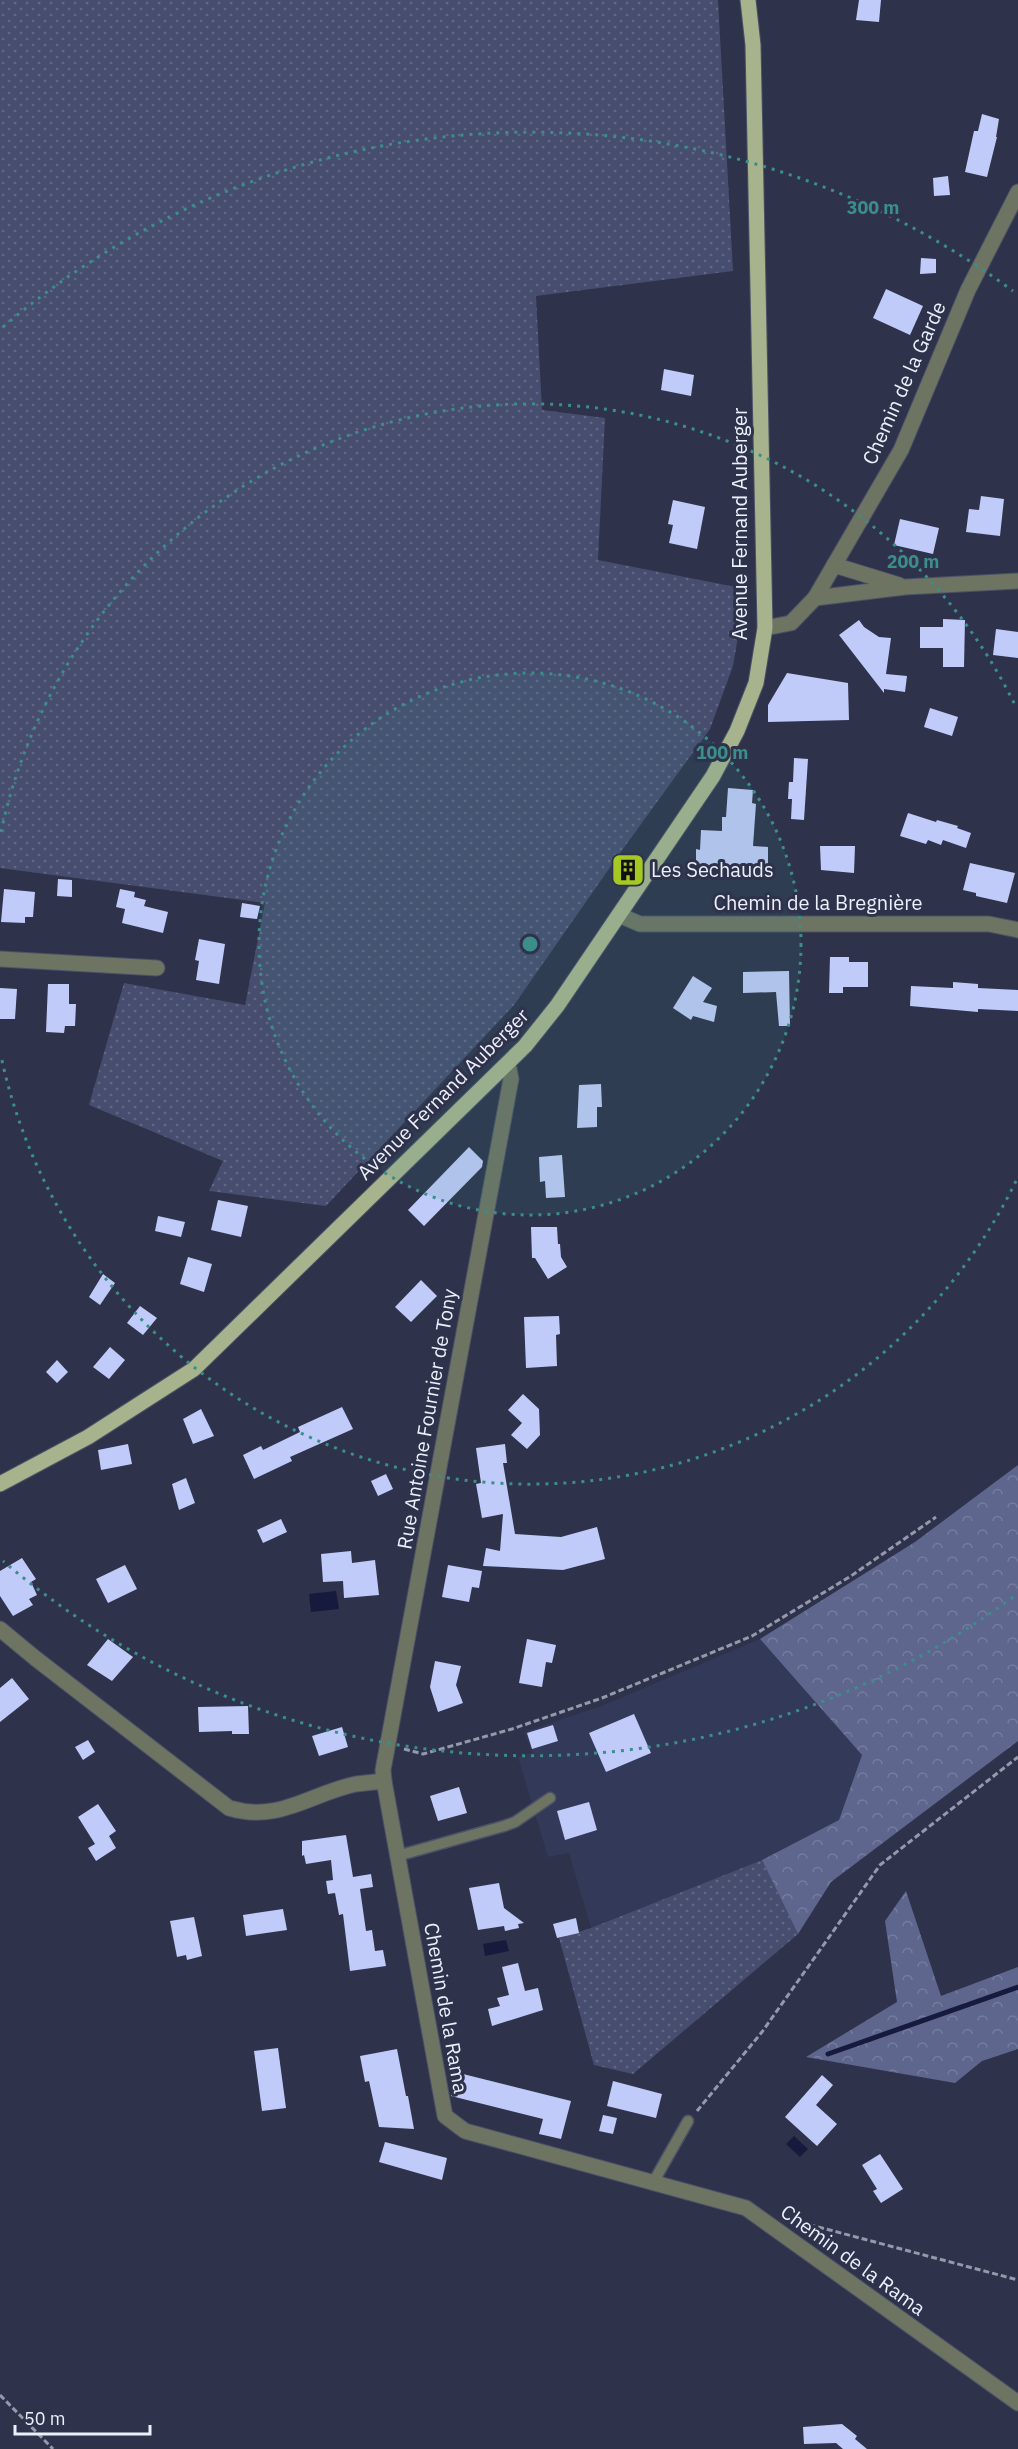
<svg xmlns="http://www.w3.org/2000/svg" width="1018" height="2449" font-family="'IBM Plex Sans',sans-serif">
	<defs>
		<pattern id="grass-dots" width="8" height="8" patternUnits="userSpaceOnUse" patternTransform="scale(1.5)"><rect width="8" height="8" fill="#474d6f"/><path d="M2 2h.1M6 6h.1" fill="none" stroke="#626784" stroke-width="1.8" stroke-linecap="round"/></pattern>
		<pattern id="forest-crowns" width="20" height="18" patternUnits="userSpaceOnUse" patternTransform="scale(1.5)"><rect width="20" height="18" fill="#5e668e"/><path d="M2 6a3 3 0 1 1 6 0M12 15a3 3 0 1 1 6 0" fill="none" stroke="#757c9f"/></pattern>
	</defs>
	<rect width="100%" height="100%" fill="#2e334b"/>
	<polygon fill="#333958" points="760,1639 862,1755 839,1820 762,1860 591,1928 569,1853 548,1857 518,1757 533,1753 524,1732 599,1707"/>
	<g fill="url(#grass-dots)">
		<polygon points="0,0 718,0 733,271 536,296 542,410 605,418 598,560 746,589 733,666 710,729 620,853 514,1005 326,1206 209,1191 223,1161 89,1105 124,983 245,1005 265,903 0,868"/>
		<polygon points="762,1860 798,1934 633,2074 594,2065 559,1938 591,1928"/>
	</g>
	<g fill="url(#forest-crowns)">
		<polygon points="1018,1465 1018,1741 831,1882 798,1934 762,1860 839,1820 862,1755 760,1639 915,1542"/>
		<polygon points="906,1891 941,1996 1018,1967 1018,2049 982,2061 955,2083 806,2057 897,2002 885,1921"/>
	</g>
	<g fill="#161a3c">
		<polygon points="336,1591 339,1609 311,1612 309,1594"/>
		<polygon points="506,1940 509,1951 485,1956 483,1944"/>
		<polygon points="794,2136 808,2149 800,2157 786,2144"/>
	</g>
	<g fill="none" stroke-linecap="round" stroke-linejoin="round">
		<polyline stroke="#161a3c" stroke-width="5" points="828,2054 1018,1987"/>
	</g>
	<g fill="#c1cbf9">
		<polygon points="859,0 881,0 879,22 856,20"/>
		<polygon points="982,114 999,119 996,137 997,137 987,177 965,172 974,131 978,131"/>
		<polygon points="948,176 950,195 934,196 933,178"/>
		<polygon points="921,258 936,259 936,273 920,274"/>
		<polygon points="886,289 923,306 910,335 873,318"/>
		<polygon points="664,369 694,375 691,396 661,390"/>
		<polygon points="981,496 1004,499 1000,536 966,532 969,509 979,510"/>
		<polygon points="673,500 705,507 697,549 669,543 673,525 668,524"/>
		<polygon points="900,519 939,528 933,554 894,545"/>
		<polygon points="943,619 965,620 964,667 943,667 943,648 920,648 920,627 943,627"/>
		<polygon points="859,620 864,627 879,637 891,638 886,674 907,676 905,692 884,689 884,693 839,635"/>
		<polygon points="996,629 1018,632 1018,658 993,655"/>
		<polygon points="787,673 848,683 849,720 768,722 768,705"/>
		<polygon points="930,708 958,717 952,736 924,727"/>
		<polygon points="794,758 808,759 804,820 791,819 792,799 788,799 789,782 793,782"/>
		<polygon points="728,788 753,790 752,803 756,804 753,846 768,847 768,876 736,876 736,869 696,867 696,849 700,850 701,830 722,831 722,817 726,817"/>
		<polygon points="908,813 936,822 937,820 958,826 957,828 971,833 966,848 943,840 941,845 928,840 926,844 900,836"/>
		<polygon points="820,846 855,846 854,873 821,870"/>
		<polygon points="970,863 1015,873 1007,903 976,896 976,893 963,890"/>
		<polygon points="58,879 72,880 72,897 57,896"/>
		<polygon points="4,889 35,892 33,917 25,917 25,923 1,922"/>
		<polygon points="120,889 135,892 134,897 146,900 144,906 168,912 163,933 122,923 125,909 116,907"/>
		<polygon points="242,903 260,906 257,919 240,917"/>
		<polygon points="199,939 225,944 219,984 196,980 199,961 195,960"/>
		<polygon points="830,957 849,957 849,962 868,962 868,987 843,987 843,993 829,993"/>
		<polygon points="789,971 790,1026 779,1026 776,992 743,993 743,972"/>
		<polygon points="693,976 712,988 703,1002 717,1006 714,1022 693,1016 691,1020 673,1008"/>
		<polygon points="953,982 978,984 978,988 1018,990 1018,1011 978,1009 978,1012 910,1006 911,986 953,988"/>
		<polygon points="48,984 69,984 69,1004 76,1004 75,1026 65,1026 64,1033 46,1032"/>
		<polygon points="0,988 17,989 15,1019 0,1019"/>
		<polygon points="601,1084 602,1107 597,1107 597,1127 577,1128 579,1085"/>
		<polygon points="469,1147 483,1161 482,1167 424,1226 408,1210"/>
		<polygon points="562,1155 565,1197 546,1198 545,1181 540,1182 539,1157"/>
		<polygon points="218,1200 248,1206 241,1237 211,1230"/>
		<polygon points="158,1216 185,1222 181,1237 155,1231"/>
		<polygon points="531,1227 557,1227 558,1244 560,1244 561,1257 567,1267 548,1279 535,1258 532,1258"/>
		<polygon points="188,1257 212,1264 204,1292 180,1284"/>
		<polygon points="103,1274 115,1283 100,1305 89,1297"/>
		<polygon points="421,1280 437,1296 411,1322 395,1307"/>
		<polygon points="140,1306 157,1318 143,1335 127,1323"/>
		<polygon points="559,1316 560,1334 556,1335 557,1366 526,1368 524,1317"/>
		<polygon points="110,1347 125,1360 109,1379 93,1367"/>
		<polygon points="57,1360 68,1372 57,1383 46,1372"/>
		<polygon points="523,1394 539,1409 540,1435 527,1449 511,1435 522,1423 508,1410"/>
		<polygon points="342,1407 353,1429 290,1457 292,1461 254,1479 243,1455 261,1446 263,1450 300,1432 298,1427"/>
		<polygon points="201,1409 214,1436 193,1444 183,1419"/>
		<polygon points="128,1444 132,1464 101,1470 98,1450"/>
		<polygon points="505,1444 507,1463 503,1463 515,1534 561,1537 597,1527 605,1559 563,1570 483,1566 486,1548 500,1551 503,1514 482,1518 476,1484 481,1483 476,1448"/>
		<polygon points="386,1474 393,1489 378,1496 371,1481"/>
		<polygon points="186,1478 195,1503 179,1510 172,1484"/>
		<polygon points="281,1519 287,1532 263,1543 257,1530"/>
		<polygon points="351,1551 352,1563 375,1560 379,1595 344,1598 343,1581 323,1582 321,1554"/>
		<polygon points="22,1558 36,1579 31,1582 37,1595 29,1599 33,1605 13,1616 0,1596 0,1571"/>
		<polygon points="125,1565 137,1589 108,1603 96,1579"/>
		<polygon points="448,1565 482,1571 479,1588 472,1587 469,1602 442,1597"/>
		<polygon points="108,1639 133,1657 112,1681 87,1665"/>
		<polygon points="527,1639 556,1645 552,1663 546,1662 542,1687 519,1683"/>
		<polygon points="435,1661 461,1666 456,1685 463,1703 438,1712 430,1687"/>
		<polygon points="12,1678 29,1699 0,1722 0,1688"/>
		<polygon points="248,1706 249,1734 232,1734 232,1731 199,1732 198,1707"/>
		<polygon points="634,1714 651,1753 606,1772 589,1733"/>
		<polygon points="553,1725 558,1741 532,1749 527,1733"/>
		<polygon points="342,1727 348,1747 319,1756 312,1736"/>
		<polygon points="88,1740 95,1752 83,1760 75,1747"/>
		<polygon points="459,1787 467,1813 438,1821 430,1796"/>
		<polygon points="589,1802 597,1830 565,1840 557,1811"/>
		<polygon points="98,1804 116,1831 109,1836 116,1848 96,1861 88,1848 95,1844 78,1817"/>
		<polygon points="346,1835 353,1877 371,1874 373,1887 360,1889 366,1931 372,1930 375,1951 383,1950 386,1966 350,1971 343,1914 339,1915 335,1893 328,1894 326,1881 333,1880 331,1860 306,1864 304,1855 302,1856 302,1841"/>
		<polygon points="499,1883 504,1908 524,1923 518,1924 519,1928 505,1931 504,1926 478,1930 469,1888"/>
		<polygon points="283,1909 287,1930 246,1936 243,1915"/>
		<polygon points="194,1917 202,1956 187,1960 186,1955 177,1957 170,1921"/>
		<polygon points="576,1918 579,1933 557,1938 553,1924"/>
		<polygon points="518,1963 525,1991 538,1988 543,2010 492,2026 488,2009 500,2006 497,1998 509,1995 502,1967"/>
		<polygon points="278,2048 286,2108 262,2111 254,2051"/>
		<polygon points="397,2049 406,2096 408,2096 414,2129 379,2127 369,2081 365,2082 360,2056"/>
		<polygon points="455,2072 571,2101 561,2139 539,2134 543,2119 451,2096"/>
		<polygon points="822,2075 833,2085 816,2105 837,2124 817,2146 785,2117"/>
		<polygon points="613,2081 662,2094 656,2118 607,2106"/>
		<polygon points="603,2115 617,2118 613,2134 599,2131"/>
		<polygon points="385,2142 447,2158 442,2180 379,2162"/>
		<polygon points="880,2154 903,2189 881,2203 873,2191 877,2189 862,2165"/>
		<polygon points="842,2424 857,2436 855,2439 867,2449 843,2449 836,2443 804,2444 803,2427"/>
	</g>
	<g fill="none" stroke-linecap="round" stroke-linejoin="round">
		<defs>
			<g id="service">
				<polyline points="397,1856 504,1826 515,1822 550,1798"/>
				<polyline points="654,2181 688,2121"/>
			</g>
			<g id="minor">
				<polyline points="834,565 899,585"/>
				<polyline points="815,598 905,587 1018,581"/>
				<polyline points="765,628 791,623 815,598 901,450 968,290 1018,192"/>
				<polyline points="619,915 640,924 989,924 1018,930"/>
				<polyline points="0,959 157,968"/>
				<polyline points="508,1064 511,1079 383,1770 384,1781 445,2116 465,2131 746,2208 1018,2403"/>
				<path d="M0 1629 35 1658 229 1808C279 1823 309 1794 356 1784 365 1783 374 1782 384 1781"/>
			</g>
			<polyline id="primary" points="0,1484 88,1437 194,1369 525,1046 557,1006 713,776 737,731 756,683 765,628 753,45 748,0"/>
		</defs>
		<use href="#service" stroke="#4c5167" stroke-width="13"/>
		<use href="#minor" stroke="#4c5167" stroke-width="17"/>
		<use href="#primary" stroke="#4c5167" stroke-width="17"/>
		<g stroke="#9599ab" stroke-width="3" stroke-dasharray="6 3" stroke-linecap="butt">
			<polyline points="404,1749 423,1754 512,1729 602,1698 752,1636 851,1576 936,1517"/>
			<polyline points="697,2111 762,2032 880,1865 1018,1757"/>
			<polyline points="792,2220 1018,2280"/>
			<polyline points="0,2395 53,2449"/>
		</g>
		<use href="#service" stroke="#6e7462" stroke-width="10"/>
		<use href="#minor" stroke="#6e7462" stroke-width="15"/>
		<use href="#primary" stroke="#a7b38c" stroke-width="15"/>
	</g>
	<circle cx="530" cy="944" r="271" fill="#3b8e8a" fill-opacity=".12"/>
	<g fill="none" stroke="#3b8e8a" stroke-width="3" stroke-dasharray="3 6">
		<circle cx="530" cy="944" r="271"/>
		<path d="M1016 1181A541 541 0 0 1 1 1056M1 832A541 541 0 0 1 1016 707"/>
		<path d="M1013 1597A812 812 0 0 1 3 1561M3 327A812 812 0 0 1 1013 291"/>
	</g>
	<defs>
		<symbol id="building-square" viewBox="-11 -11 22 22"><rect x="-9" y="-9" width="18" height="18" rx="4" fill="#a5c823" stroke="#2e334b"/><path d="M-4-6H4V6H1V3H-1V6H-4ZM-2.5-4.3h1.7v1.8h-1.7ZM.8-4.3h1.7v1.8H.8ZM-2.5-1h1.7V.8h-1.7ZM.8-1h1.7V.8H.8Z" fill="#111"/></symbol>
	</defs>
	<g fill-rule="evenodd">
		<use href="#building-square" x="609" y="851" width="38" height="38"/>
	</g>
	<g text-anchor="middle" stroke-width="6" stroke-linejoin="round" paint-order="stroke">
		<g font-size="20" fill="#eceffc" stroke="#2e334b">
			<text transform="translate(904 383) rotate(-66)" y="7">Chemin de la Garde</text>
			<text transform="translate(740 524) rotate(-90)" y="7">Avenue Fernand Auberger</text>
			<text x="818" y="910">Chemin de la Bregnière</text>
			<text transform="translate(443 1094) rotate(-45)" y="7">Avenue Fernand Auberger</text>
			<text transform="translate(427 1419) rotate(-80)" y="7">Rue Antoine Fournier de Tony</text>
			<text transform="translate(446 2008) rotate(80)" y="7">Chemin de la Rama</text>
			<text transform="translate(853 2260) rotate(36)" y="7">Chemin de la Rama</text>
		</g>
		<g font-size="20" fill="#eceffc" stroke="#2e334b" text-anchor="start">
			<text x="651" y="877">Les Sechauds</text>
		</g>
	</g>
	<circle cx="530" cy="944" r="9" fill="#3b8e8a" stroke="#2e334b" stroke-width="3"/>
	<g font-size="18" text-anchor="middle" font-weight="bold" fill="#3b8e8a" stroke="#2e334b" stroke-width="6" stroke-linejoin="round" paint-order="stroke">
		<text x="873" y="214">300 m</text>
		<text x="913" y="568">200 m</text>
		<text x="722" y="759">100 m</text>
	</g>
	<path d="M15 2425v9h135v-9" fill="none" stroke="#eceffc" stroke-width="3"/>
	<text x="24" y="2425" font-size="18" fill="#eceffc" stroke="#2e334b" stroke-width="4.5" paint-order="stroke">50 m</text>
</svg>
